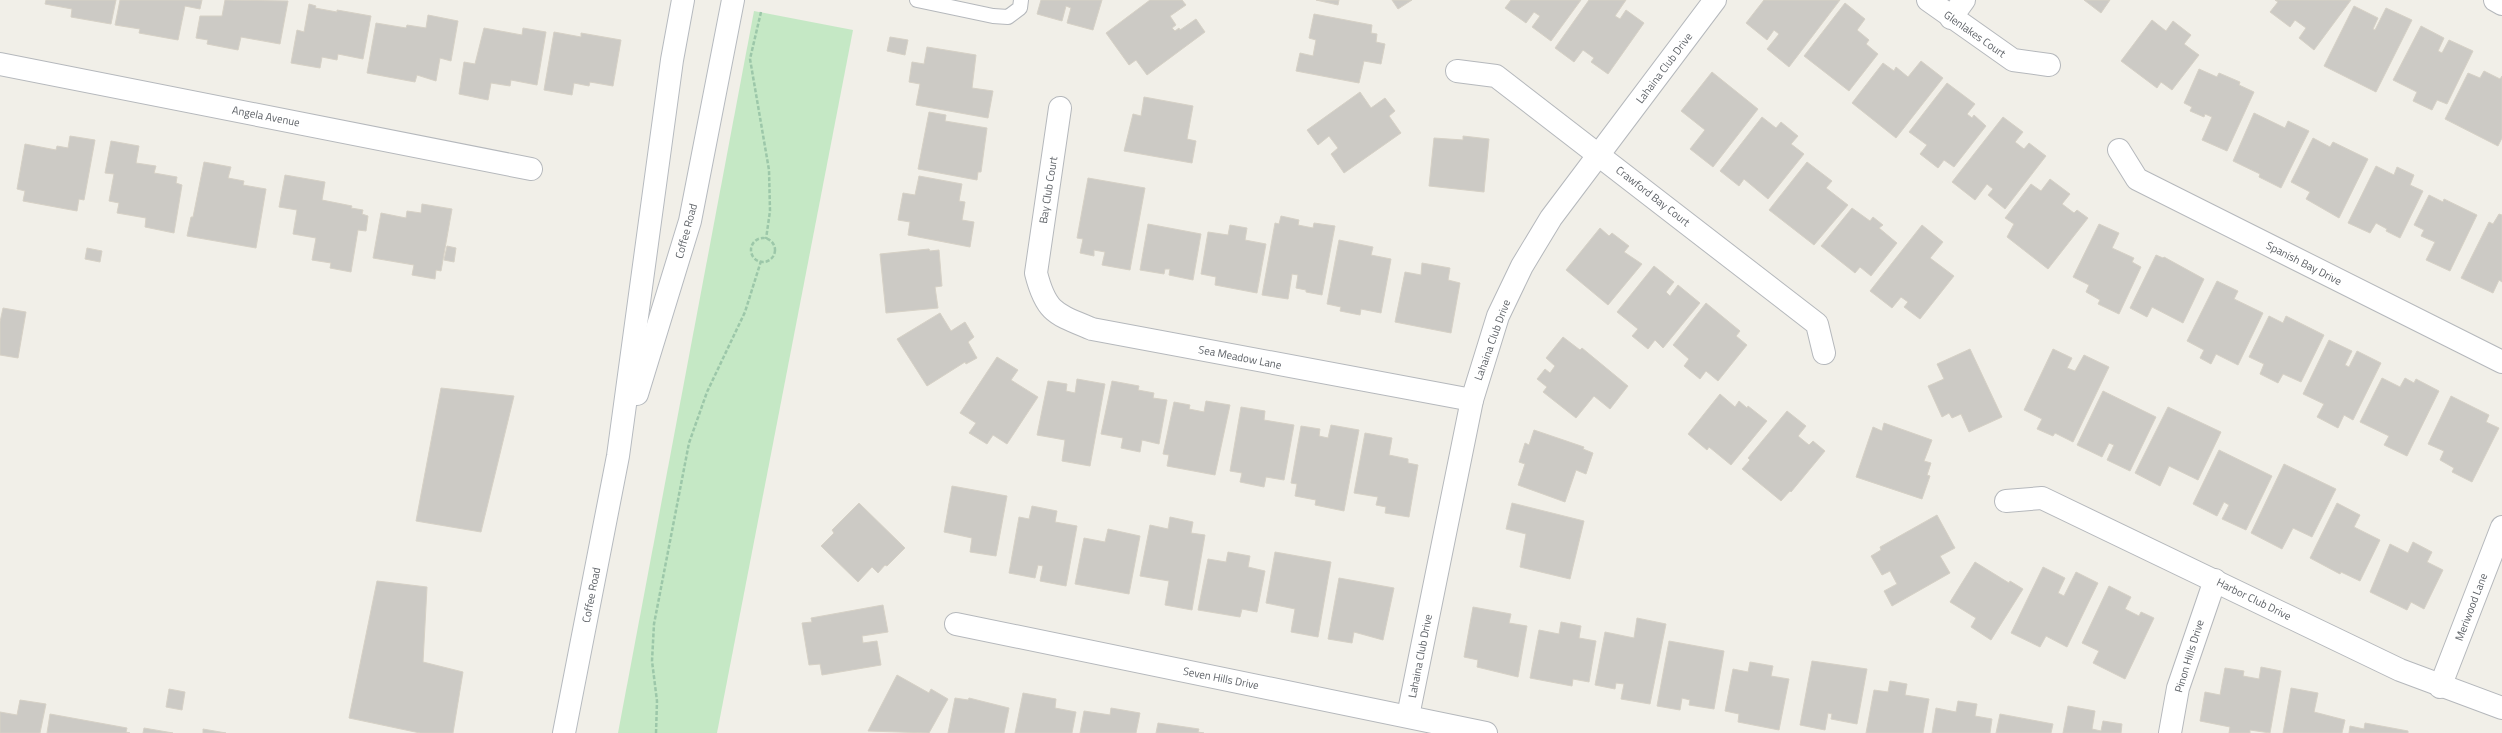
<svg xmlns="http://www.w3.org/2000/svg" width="2502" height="733" font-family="'Titillium Web',sans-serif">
	<rect width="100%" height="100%" fill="#f1efe8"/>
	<polygon fill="#c5e8c5" points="754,11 853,30 717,733 618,733"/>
	<g fill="#cccac5" stroke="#d6d1c6">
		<polygon points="46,0 116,0 111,24 71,17 72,9 45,4"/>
		<polygon points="120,0 202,0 200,9 185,6 178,40 139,33 140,29 115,25"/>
		<polygon points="225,0 288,1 280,44 241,37 238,50 207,44 208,40 196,38 200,16 222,16"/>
		<polygon points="1041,0 1102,0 1093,30 1067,23 1071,8 1066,6 1062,21 1037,14"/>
		<polygon points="1150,0 1182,0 1186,5 1170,16 1176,25 1172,28 1175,31 1179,28 1180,30 1196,19 1205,32 1147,75 1136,60 1129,65 1106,33"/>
		<polygon points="1316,0 1339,0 1338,5"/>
		<polygon points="1392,0 1412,0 1398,9"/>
		<polygon points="1511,0 1581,0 1551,41 1532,27 1540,16 1534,12 1526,23 1505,8"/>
		<polygon points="1589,0 1626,0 1615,16 1620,19 1626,10 1644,23 1608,74 1591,62 1594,58 1583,50 1574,62 1555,48"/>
		<polygon points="1764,0 1840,0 1789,67 1767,49 1779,34 1774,30 1767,40 1746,23"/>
		<polygon points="2084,0 2110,0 2101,13"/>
		<polygon points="2275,0 2351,0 2314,50 2299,38 2306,28 2295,20 2290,27 2270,12 2278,2"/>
		<polygon points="1845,3 1865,19 1857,30 1869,40 1866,44 1878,54 1849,91 1804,56"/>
		<polygon points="309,4 316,6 315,8 337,12 337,10 371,16 363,59 338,54 337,60 322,57 320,68 291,63 297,30 304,32"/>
		<polygon points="2354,6 2378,18 2373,29 2375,30 2386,8 2412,20 2376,92 2324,66"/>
		<polygon points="1314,14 1372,25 1371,33 1377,34 1376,42 1385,44 1381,64 1364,61 1359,83 1296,71 1300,53 1313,56 1316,40 1309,38"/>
		<polygon points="428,15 458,21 451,61 440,58 436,81 417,75 415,82 367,73 376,23 406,28 407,25 426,28"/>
		<polygon points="2152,20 2166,31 2173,21 2191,35 2184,44 2199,55 2172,90 2161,82 2157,88 2121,61"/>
		<polygon points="2421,26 2444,38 2438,51 2442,53 2449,40 2473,51 2447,104 2437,100 2432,110 2413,101 2417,92 2393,80"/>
		<polygon points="484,28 522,35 523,28 546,32 537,85 511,80 510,86 491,83 488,100 459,94 464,62 475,64"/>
		<polygon points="554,32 581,37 581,33 621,40 613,86 590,82 589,86 574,83 572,95 544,90"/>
		<polygon points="890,37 908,40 905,55 887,51"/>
		<polygon points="927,47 976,55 972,88 993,91 988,118 916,105 920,84 909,82 912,62 924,64"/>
		<polygon points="1921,61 1943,78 1896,138 1852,103 1883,63 1894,71 1896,67 1908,77"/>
		<polygon points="2199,69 2217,77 2219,73 2240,82 2239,85 2254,92 2227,151 2202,140 2212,117 2205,114 2204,117 2190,111 2192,107 2184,103"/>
		<polygon points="2484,71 2500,79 2502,76 2502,138 2498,146 2445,119 2468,73 2480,78"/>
		<polygon points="1712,72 1758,109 1713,167 1690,149 1705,130 1681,111"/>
		<polygon points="1947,83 1975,104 1967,114 1972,118 1974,115 1986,126 1954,167 1944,160 1938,168 1920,154 1927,145 1909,132"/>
		<polygon points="1360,92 1371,108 1385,98 1395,111 1389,116 1401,133 1344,173 1331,154 1338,148 1329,136 1318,145 1307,130"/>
		<polygon points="1144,97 1193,106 1187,139 1196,141 1192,163 1124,151 1133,114 1141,116"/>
		<polygon points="929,112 946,115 945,121 987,128 981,172 978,172 977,180 918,169"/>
		<polygon points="2254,113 2285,128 2288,121 2309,131 2281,188 2259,177 2260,174 2233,161"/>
		<polygon points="1762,117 1776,128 1781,122 1798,136 1791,144 1804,154 1768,199 1744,179 1739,186 1720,171"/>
		<polygon points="2003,117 2023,132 2015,142 2024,149 2029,143 2046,156 2005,209 1988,195 1993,189 1987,184 1975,200 1952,182"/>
		<polygon points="70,136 95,140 84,200 79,199 77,211 23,201 25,191 17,189 25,144 56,150 57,146 68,148"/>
		<polygon points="1463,136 1489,139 1484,192 1429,186 1434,138 1463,140"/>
		<polygon points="2313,138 2330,147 2333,142 2368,159 2339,218 2306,199 2310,192 2291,182"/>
		<polygon points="111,141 139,146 136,163 156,166 154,173 177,177 176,183 182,185 174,233 145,227 146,218 117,213 119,203 109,201 114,174 105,173"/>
		<polygon points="204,162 231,167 228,178 244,181 243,185 266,189 256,248 187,236 191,217 193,217"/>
		<polygon points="1807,162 1832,181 1826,188 1848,205 1814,245 1769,210"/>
		<polygon points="2376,166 2394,175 2397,167 2414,175 2410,185 2423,191 2400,238 2386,231 2387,229 2376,223 2370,233 2348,223"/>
		<polygon points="285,175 325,182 322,200 352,206 351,208 363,210 362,214 368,216 366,231 358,230 351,272 330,268 331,263 312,260 316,238 293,234 297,210 279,207"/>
		<polygon points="919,176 962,184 959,201 965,202 962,220 974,222 970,247 908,235 910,222 898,220 903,193 915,195"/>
		<polygon points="1088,178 1145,188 1130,270 1102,265 1105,252 1094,250 1094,256 1080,253 1083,239 1077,238"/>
		<polygon points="2050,179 2070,194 2062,204 2074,213 2077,210 2088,218 2048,269 2007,237 2014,224 2005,218 2031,184 2041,191"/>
		<polygon points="2429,195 2443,202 2444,199 2477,215 2450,271 2426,260 2435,242 2421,236 2424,230 2414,225"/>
		<polygon points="422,204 452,209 441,271 436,270 435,279 412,275 414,265 373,258 381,213 406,218 407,211 421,213"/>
		<polygon points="1852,208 1870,221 1873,217 1883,225 1879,228 1897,243 1871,276 1860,267 1855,273 1821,246"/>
		<polygon points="2499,214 2502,215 2502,282 2499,280 2493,293 2461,278 2489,222 2493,224"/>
		<polygon points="1281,216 1299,220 1298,225 1313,228 1314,223 1335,226 1322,295 1306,292 1306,290 1296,288 1298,275 1292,274 1288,299 1262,295 1275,223 1279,224"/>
		<polygon points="1148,224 1201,234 1193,280 1169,275 1170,269 1165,269 1164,274 1140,270"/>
		<polygon points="2099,224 2119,233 2112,248 2134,258 2132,262 2141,267 2119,314 2098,304 2100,300 2086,292 2089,285 2073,277"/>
		<polygon points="1230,225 1247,228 1245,240 1266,244 1257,293 1215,285 1216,277 1201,274 1208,232 1228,235"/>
		<polygon points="1922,225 1943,242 1930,258 1954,276 1920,319 1904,307 1908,302 1901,297 1892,308 1870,291"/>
		<polygon points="1600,228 1609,236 1612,233 1629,246 1624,252 1642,264 1608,305 1566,270"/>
		<polygon points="1339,240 1373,247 1371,255 1391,259 1381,313 1361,309 1360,315 1340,311 1341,307 1327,304"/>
		<polygon points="447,246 456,248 454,262 444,260"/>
		<polygon points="87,248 102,251 100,262 85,259"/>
		<polygon points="929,249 930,251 939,250 942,286 935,287 938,308 886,313 880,254"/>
		<polygon points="2156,255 2163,258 2164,257 2204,279 2183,323 2152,307 2147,317 2130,308"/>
		<polygon points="1422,263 1450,268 1448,280 1460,283 1451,333 1395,322 1405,272 1421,275"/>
		<polygon points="1654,266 1674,282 1666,292 1670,296 1678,285 1700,303 1663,348 1655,340 1648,349 1632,336 1638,329 1617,312"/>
		<polygon points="2217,281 2238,291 2234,299 2263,313 2238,365 2216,354 2211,364 2200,358 2204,350 2187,341"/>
		<polygon points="1706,303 1740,331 1736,336 1747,345 1718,381 1706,371 1700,379 1684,366 1689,359 1673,345"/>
		<polygon points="3,308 26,312 18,358 0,355 0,322"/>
		<polygon points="940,313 951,331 965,322 974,337 968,342 977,358 966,364 965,362 927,386 897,339"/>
		<polygon points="2269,316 2283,323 2286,316 2324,335 2301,382 2283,374 2278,383 2260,374 2264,364 2249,357"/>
		<polygon points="1563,337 1580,350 1582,348 1628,386 1610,409 1594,396 1576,418 1543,392 1547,387 1537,379 1545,369 1550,373 1555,366 1546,358"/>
		<polygon points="2329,340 2352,351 2345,365 2349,367 2357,351 2381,363 2353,420 2344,415 2338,428 2317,417 2324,404 2303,394"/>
		<polygon points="1970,349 2002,417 1969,432 1961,414 1952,418 1949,413 1942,417 1928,386 1944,379 1937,364"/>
		<polygon points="2053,349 2072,358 2067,368 2075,371 2084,355 2109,367 2073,442 2055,433 2053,436 2037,429 2042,419 2024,410"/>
		<polygon points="997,357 1018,370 1011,380 1038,397 1007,444 993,435 987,444 969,433 976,423 960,413"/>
		<polygon points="2382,378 2400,387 2405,378 2414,383 2416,379 2439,391 2407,456 2384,445 2389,436 2360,422"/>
		<polygon points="1077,379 1105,384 1090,466 1062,461 1065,440 1037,435 1048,381 1067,384 1066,391 1075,393"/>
		<polygon points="1112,381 1139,386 1138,390 1154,393 1153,398 1167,400 1159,444 1142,440 1140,452 1121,448 1123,438 1101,434"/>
		<polygon points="441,388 514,396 481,532 416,521"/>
		<polygon points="2103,391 2156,417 2130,471 2107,460 2114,445 2109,443 2102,457 2077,445"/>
		<polygon points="1720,394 1735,407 1739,401 1747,408 1748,406 1767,421 1731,465 1709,447 1707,450 1688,434"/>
		<polygon points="2451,396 2489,415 2486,422 2499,428 2472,482 2452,472 2454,468 2440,460 2444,451 2428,444"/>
		<polygon points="1206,401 1230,405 1215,475 1167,466 1169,455 1163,454 1174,402 1190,405 1189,409 1204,412"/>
		<polygon points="1241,407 1265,411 1264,420 1294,425 1284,480 1266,477 1264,487 1240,482 1242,473 1230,471"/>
		<polygon points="2168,407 2221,432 2198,480 2169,466 2160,486 2135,473"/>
		<polygon points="1787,411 1806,426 1798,436 1809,445 1813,441 1825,451 1791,492 1790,491 1781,501 1742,469 1750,460 1748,458"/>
		<polygon points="1884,423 1932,440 1924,461 1931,463 1927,475 1930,476 1922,499 1856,477 1873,427 1882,431"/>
		<polygon points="1331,425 1359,430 1344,511 1315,505 1316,500 1295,496 1297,484 1291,483 1301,426 1320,429 1319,436 1328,438"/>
		<polygon points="1534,430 1584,447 1583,449 1593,453 1586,474 1576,470 1565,502 1518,485 1525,464 1519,462 1525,443 1529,445"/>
		<polygon points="1365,433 1392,438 1389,455 1408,459 1408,463 1418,465 1409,517 1385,513 1386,507 1376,505 1378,497 1354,493"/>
		<polygon points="2219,450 2272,476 2246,530 2222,519 2229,505 2224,502 2217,516 2193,504"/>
		<polygon points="2284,464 2336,489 2312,537 2293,528 2282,549 2251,533"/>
		<polygon points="952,486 1007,496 996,556 970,552 972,538 944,532"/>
		<polygon points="859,503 905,548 887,566 885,565 878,573 872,567 858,582 821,546 834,533 832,530"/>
		<polygon points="1512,503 1584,521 1570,579 1520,567 1526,534 1506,529"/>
		<polygon points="2337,503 2360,515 2354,527 2380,540 2360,581 2341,572 2340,574 2310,558"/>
		<polygon points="1032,506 1057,511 1055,522 1077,526 1066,586 1040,581 1043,566 1038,565 1035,578 1009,573 1019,517 1029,519"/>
		<polygon points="1937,515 1955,548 1940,556 1950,573 1892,606 1884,591 1897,584 1890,571 1882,575 1871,556 1881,550 1880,547"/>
		<polygon points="1170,517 1193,522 1191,533 1205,535 1192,610 1165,605 1169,581 1140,576 1150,525 1168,529"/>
		<polygon points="1108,529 1140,536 1129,594 1075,584 1084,538 1105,542"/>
		<polygon points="2413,542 2432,552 2427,562 2443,570 2424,609 2411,602 2407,610 2370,592 2390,544 2408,553"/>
		<polygon points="1228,552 1250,556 1248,567 1265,571 1257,612 1242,609 1240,617 1198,610 1208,559 1226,562"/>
		<polygon points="1275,552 1331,562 1318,637 1291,632 1295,609 1266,603"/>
		<polygon points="1975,562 2009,583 2010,581 2023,589 1991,640 1971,627 1976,618 1950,602"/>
		<polygon points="2043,567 2065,578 2058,593 2064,596 2076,572 2098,583 2067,647 2046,636 2040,647 2011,633"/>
		<polygon points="1339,578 1394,588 1383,640 1354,632 1352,643 1328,639"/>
		<polygon points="377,581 427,587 423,662 463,672 453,733 420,733 349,718"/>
		<polygon points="2109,586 2131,597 2125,609 2139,616 2141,612 2154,618 2125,679 2093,663 2099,651 2082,643"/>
		<polygon points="883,605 888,632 862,636 863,643 877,641 881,665 822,675 820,664 809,665 802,623 812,622 811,618"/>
		<polygon points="1473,607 1511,614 1509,623 1527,626 1518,677 1477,667 1478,660 1464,657"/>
		<polygon points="1637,618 1666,624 1650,704 1621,699 1624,684 1616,683 1615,689 1595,685 1605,632 1634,638"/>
		<polygon points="1561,622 1581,626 1579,638 1596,641 1589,682 1573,679 1572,686 1530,678 1539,630 1559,634"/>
		<polygon points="1669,641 1724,651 1714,709 1689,705 1690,700 1682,698 1680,710 1657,706"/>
		<polygon points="1812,661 1867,669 1857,724 1831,719 1832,714 1828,713 1825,730 1800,725"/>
		<polygon points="1750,662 1773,666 1771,676 1789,679 1779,730 1738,722 1739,714 1725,711 1733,669 1748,672"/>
		<polygon points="2261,667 2281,671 2270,733 2250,730 2250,733 2229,733 2230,727 2200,721 2205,692 2220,695 2225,668 2244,671 2243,676 2259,679"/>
		<polygon points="897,675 929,693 931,689 948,699 929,733 868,731"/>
		<polygon points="1890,681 1907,684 1905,695 1929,699 1923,733 1866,733 1874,690 1888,692"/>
		<polygon points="2291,688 2318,693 2314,712 2345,720 2342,733 2283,733"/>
		<polygon points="169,689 185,692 182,710 166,707"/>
		<polygon points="1023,693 1056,699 1055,708 1076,712 1072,733 1015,733"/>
		<polygon points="955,698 968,700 969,698 1009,708 1004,733 948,733"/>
		<polygon points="20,700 46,704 40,733 0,733 0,712 17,715"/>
		<polygon points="1958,701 1977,704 1975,716 1992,719 1990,733 1932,733 1936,708 1956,712"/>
		<polygon points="2068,706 2095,711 2092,729 2101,731 2103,721 2122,724 2121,733 2063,733"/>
		<polygon points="1111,708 1140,713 1136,733 1080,733 1084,711 1110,715"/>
		<polygon points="50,714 127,728 126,732 130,733 47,733"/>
		<polygon points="2000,714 2053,724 2051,733 1996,733"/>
		<polygon points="1158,723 1199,729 1198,732 1204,733 1156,733"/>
		<polygon points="2365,723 2408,731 2408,733 2349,733 2350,726 2364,729"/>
		<polygon points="144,728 173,733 143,733"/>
		<polygon points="203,729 226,733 203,733"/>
	</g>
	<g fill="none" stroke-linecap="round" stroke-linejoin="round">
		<defs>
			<polyline id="lane" points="917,0 993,16 1008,17 1020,8 1021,0"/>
			<g id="street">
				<polyline points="1928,0 2013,60 2049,65"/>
				<polyline points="2495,0 2502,4"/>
				<polyline points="1951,18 1964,0"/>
				<polyline points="0,64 531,169"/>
				<polyline points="1457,71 1496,76 1817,324 1824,353"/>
				<path d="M1060 108 1036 273C1046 313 1056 314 1092 329L1472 400"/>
				<polyline points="2119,150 2137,179 2502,362"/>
				<polyline points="2006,501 2042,498 2400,670 2502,708"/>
				<polyline points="956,624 1486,733"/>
				<polyline points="2440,687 2502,527"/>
				<polyline points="1408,716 1472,400 1498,316 1522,266 1551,218 1715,0"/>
				<polyline points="2170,733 2178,688 2215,580"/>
			</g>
			<g id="secondary">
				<polyline points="637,394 690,221 733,0"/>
				<polyline points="564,733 618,456 672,60 683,0"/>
			</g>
		</defs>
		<use href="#lane" stroke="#b5b8bc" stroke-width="16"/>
		<use href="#street" stroke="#b5b8bc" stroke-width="24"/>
		<use href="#secondary" stroke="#b6babf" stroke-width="24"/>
		<g stroke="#9cc7a9" stroke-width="2.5" stroke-dasharray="4 2" stroke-linecap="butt">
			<polyline points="761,12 750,59 769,170 770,211 766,239"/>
			<circle cx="763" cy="250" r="12"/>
			<polyline points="656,733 657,701 652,661 654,624 689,443 707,392 745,312 761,261"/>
		</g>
		<use href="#lane" stroke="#fff" stroke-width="14"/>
		<use href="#street" stroke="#fff" stroke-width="22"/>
		<use href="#secondary" stroke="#fff" stroke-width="22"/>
	</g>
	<g text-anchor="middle" stroke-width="3" stroke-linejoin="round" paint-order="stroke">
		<g font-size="11" fill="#5f6368" stroke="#fff">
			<text transform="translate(1975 34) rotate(35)" y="4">Glenlakes Court</text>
			<text transform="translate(1664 68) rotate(-53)" y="4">Lahaina Club Drive</text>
			<text transform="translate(266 116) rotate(11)" y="4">Angela Avenue</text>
			<text transform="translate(1048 190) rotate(-81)" y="4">Bay Club Court</text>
			<text transform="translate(1653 196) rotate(38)" y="4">Crawford Bay Court</text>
			<text transform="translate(686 231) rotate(-75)" y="4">Coffee Road</text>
			<text transform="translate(2304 263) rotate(27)" y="4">Spanish Bay Drive</text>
			<text transform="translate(1492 340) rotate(-70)" y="4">Lahaina Club Drive</text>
			<text transform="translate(1240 357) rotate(11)" y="4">Sea Meadow Lane</text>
			<text transform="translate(591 595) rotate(-79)" y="4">Coffee Road</text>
			<text transform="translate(2254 599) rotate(26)" y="4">Harbor Club Drive</text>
			<text transform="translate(2471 607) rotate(-69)" y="4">Meriwood Lane</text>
			<text transform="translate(1420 656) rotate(-79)" y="4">Lahaina Club Drive</text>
			<text transform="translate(2189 656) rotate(-73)" y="4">Pinon Hills Drive</text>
			<text transform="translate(1221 678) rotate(11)" y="4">Seven Hills Drive</text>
		</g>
	</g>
</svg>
